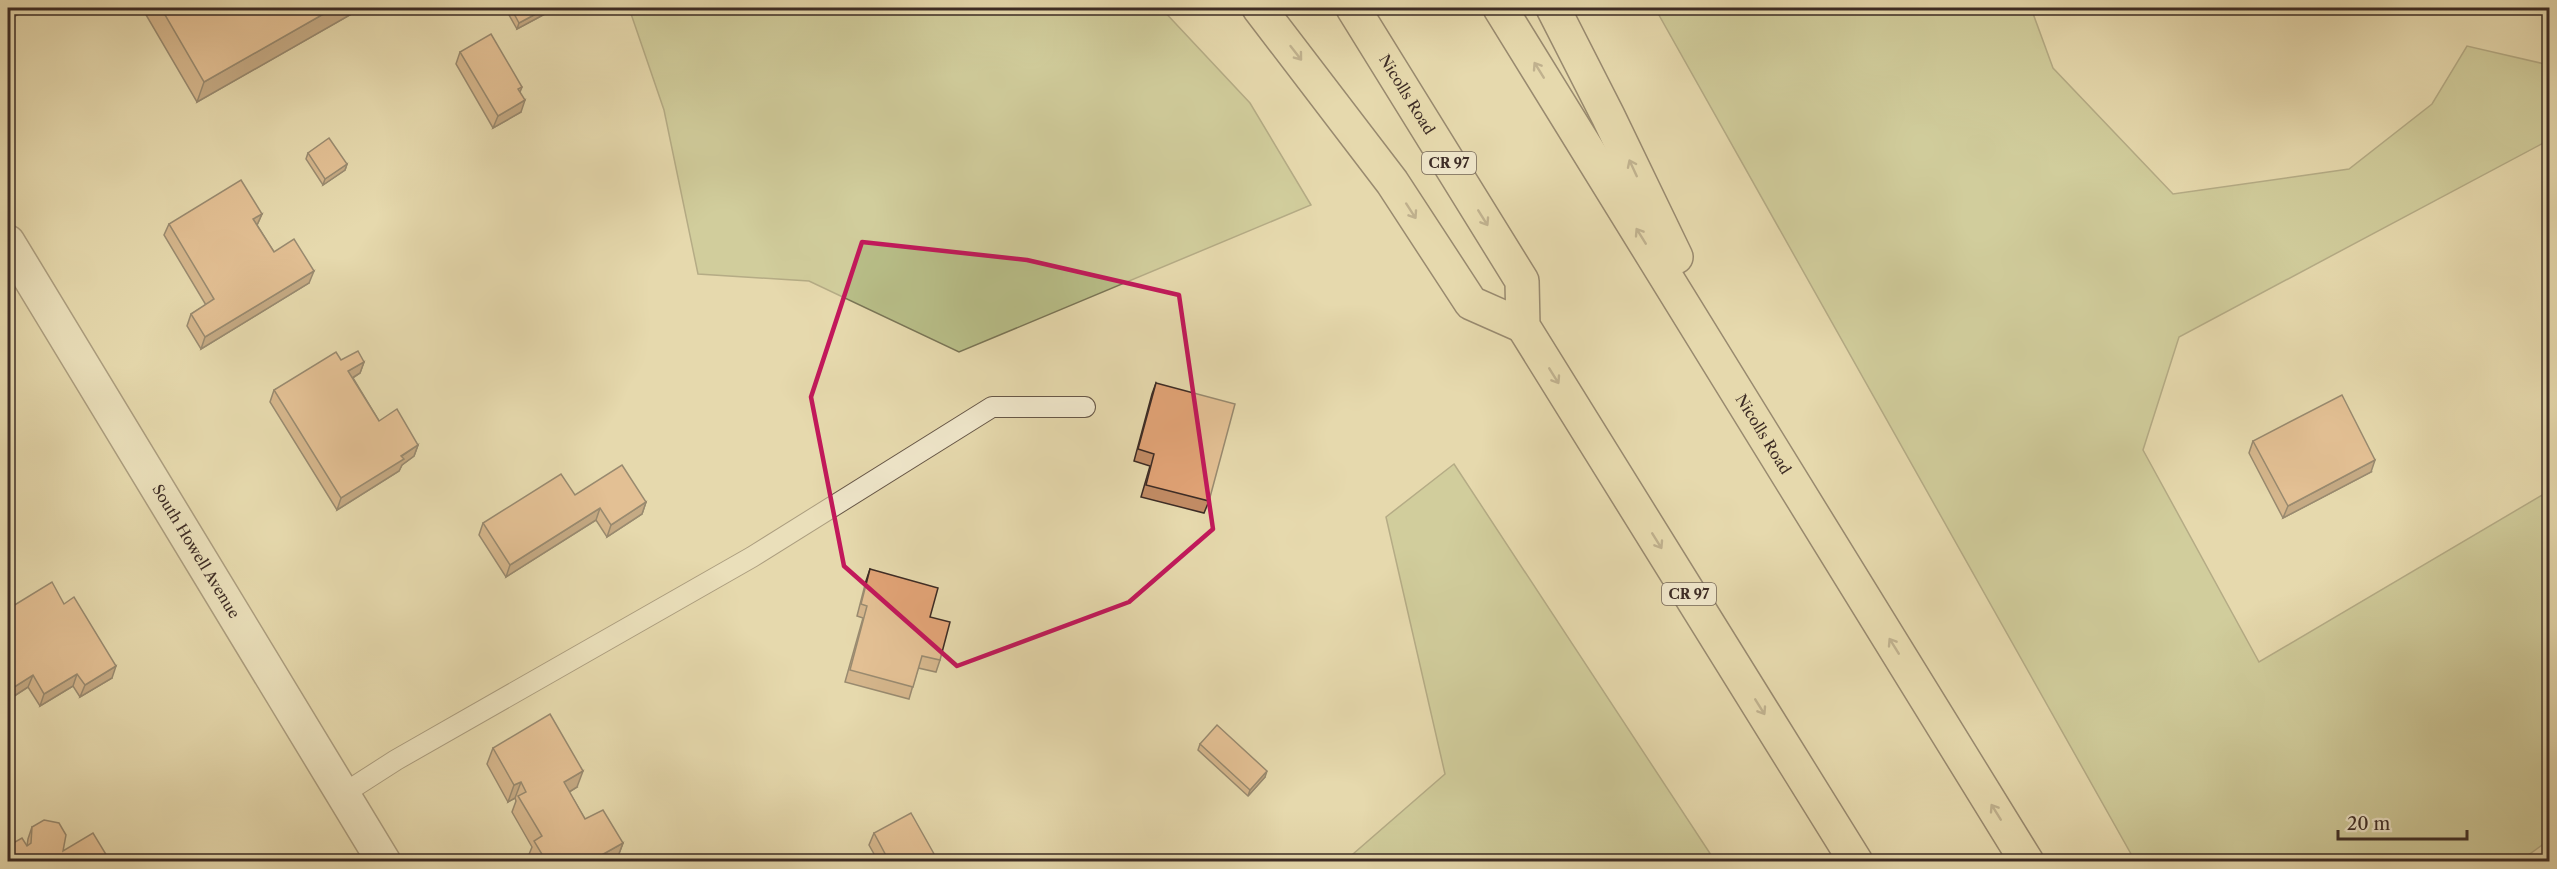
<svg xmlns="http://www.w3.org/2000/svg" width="2557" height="869" font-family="'Libre Caslon Text',serif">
	<rect width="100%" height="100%" fill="#e6d9ad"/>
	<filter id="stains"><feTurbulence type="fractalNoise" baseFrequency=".00333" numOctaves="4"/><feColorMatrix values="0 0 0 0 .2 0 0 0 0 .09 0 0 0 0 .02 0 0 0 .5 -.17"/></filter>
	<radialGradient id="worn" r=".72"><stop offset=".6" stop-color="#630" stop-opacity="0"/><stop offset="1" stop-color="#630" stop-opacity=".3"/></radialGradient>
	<g fill="#b8be88" stroke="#7a7556" stroke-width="1.5">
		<polygon points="629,8 1161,8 1250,103 1311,205 959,352 809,281 698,274 664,110"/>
		<polygon points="1655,8 2031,8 2053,68 2173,194 2349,169 2432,104 2467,46 2549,65 2549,140 2179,337 2143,450 2259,662 2549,491 2549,840 2520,861 2135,861"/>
		<polygon points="1454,464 1715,861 1345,861 1445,774 1386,517"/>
	</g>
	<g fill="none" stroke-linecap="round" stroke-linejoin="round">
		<defs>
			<polyline id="lane" points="343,794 396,760 752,557 992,407 1085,407"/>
			<g id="street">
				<path id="s1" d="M8 242 384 862"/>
			</g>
			<g id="highway">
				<polyline points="1259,8 1392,182 1471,303 1523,326"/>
				<path id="s2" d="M1353 8 1522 281 1523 326 1856 862"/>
				<path id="s3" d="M1500 8 2027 862"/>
				<polyline points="1553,8 1608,116 1676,257"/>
			</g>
		</defs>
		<use href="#lane" stroke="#675747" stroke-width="22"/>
		<use href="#street" stroke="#675747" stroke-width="36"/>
		<use href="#highway" stroke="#3d2c25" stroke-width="36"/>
		<use href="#lane" stroke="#efe6ca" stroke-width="20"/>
		<use href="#street" stroke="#efe6ca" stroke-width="33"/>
		<use href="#highway" stroke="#e6d9ad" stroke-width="33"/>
	</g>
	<g fill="#c28c65" stroke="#3d2c25" stroke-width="1.5">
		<polygon points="142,8 362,8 197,102"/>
		<polygon points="505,8 556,8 517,29"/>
		<polygon points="460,52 522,87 520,92 521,112 493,128 456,64"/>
		<polygon points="308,153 347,164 345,170 323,185 306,159"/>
		<polygon points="262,214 257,225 274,252 309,283 201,349 187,326 191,314 206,305 164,235 169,224"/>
		<polygon points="341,360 364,362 360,373 353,378 379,421 418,445 414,456 402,465 399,471 337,510 270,402 274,390"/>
		<polygon points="1156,383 1209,501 1204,513 1141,497 1150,466 1134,461 1152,394"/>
		<polygon points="2253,441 2371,472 2283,518 2249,453"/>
		<polygon points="575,495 646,502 642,514 607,537 596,520 506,577 479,535 483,523"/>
		<polygon points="870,569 930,617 940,660 936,672 918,668 909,699 845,682 863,618 857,616 866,581"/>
		<polygon points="64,604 112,678 80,697 73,686 40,706 28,687 8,700 8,609"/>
		<polygon points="1200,744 1265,777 1248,796 1198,750"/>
		<polygon points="493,748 577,787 569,792 585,819 623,843 617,859 613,861 531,861 528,857 532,847 512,812 516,801 515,798 508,802 487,764"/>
		<polygon points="32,827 63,851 27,846 28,839"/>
		<polygon points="874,833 938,861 878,861 869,845"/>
	</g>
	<g fill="#9e7253" stroke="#3d2c25" stroke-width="1.5">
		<polygon points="9,8 30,8 8,20 8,12"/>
		<polygon points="334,8 362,8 197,102 204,82"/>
		<polygon points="547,8 556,8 517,29 519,23"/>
		<polygon points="525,100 521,112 493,128 498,116"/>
		<polygon points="347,164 345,170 323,185 325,179"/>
		<polygon points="262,214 257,225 253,219"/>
		<polygon points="314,271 309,283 201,349 205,337"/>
		<polygon points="364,362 360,373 344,383 348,371"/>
		<polygon points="418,445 414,456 402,465 399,471 337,510 341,498"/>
		<polygon points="2375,460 2371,472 2283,518 2288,506"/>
		<polygon points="646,502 642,514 607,537 611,525"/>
		<polygon points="600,508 596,520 506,577 510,565"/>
		<polygon points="116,666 112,678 80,697 85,685"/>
		<polygon points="77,674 73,686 40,706 44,694"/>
		<polygon points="33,675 28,687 8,700 8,691"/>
		<polygon points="583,771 577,787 558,799 564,782"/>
		<polygon points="1267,771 1265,777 1248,796 1250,790"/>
		<polygon points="521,782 515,798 508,802 514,785"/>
		<polygon points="623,843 617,859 613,861 591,861"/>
	</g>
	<g fill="#e1a376" stroke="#3d2c25" stroke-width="1.5">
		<polygon points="161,8 334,8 204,82"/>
		<polygon points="511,8 547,8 519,23"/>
		<polygon points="491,34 522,87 518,89 525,100 498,116 460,52"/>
		<polygon points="329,138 347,164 325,179 308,153"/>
		<polygon points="241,180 262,214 253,219 274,252 294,239 314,271 205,337 191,314 214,299 169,224"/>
		<polygon points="358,351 364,362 348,371 379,421 397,409 418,445 401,456 404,459 341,498 274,390 336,352 341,360"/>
		<polygon points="1156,383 1235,404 1209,501 1146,485 1154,454 1138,449"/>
		<polygon points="2342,395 2375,460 2288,506 2253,441"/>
		<polygon points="622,465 646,502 611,525 600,508 510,565 483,523 561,474 575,495"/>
		<polygon points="870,569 938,588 930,617 950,622 940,660 922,656 913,687 850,670 867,606 861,604"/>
		<polygon points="52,582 64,604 74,597 116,666 85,685 77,674 44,694 33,675 8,691 8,609"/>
		<polygon points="550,714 583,771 564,782 585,819 603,810 623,843 591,861 546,861 534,841 542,836 518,796 526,792 521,782 514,785 493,748"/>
		<polygon points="1217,725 1267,771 1250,790 1200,744"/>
		<polygon points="911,813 938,861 889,861 874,833"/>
		<polygon points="44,820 59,823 66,835 63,851 93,833 110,861 8,861 8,846 22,838 27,846 31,843 32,827"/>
		<polygon points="622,856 626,861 614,861"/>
	</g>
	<defs><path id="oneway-shaft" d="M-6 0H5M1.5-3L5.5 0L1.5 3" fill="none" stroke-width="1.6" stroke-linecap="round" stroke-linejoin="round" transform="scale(1.5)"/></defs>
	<g stroke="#928269">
		<use href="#oneway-shaft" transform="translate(1296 53) rotate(52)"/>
		<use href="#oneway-shaft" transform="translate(1539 70) rotate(-122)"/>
		<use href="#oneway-shaft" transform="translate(1633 168) rotate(-115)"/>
		<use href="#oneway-shaft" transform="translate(1411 211) rotate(57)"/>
		<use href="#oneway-shaft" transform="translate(1483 218) rotate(58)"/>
		<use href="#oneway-shaft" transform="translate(1641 236) rotate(-122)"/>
		<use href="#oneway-shaft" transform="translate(1554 376) rotate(58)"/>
		<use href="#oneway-shaft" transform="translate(1657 541) rotate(58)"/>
		<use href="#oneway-shaft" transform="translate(1894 646) rotate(-122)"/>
		<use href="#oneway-shaft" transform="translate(1760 707) rotate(58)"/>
		<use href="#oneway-shaft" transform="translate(1996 812) rotate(-122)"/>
	</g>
	<path d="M0 0H2557V869H0ZM862 242 1027 260 1179 295 1213 529 1129 602 957 666 844 566 811 397Z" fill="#e6d9ad" fill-opacity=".55" fill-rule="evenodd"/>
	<path fill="none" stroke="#c2185b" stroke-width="4.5" stroke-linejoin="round" d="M862 242 1027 260 1179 295 1213 529 1129 602 957 666 844 566 811 397Z"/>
	<g text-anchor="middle" stroke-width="5" stroke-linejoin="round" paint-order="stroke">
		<g fill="#efe6ca" stroke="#726456" stroke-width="1.5">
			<rect x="1422" y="152" width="54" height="22" rx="4.5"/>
			<rect x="1662" y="583" width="54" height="22" rx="4.5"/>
		</g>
		<g font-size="14" font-weight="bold" fill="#3d2c25">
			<text x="1449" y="168">CR 97</text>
			<text x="1689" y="599">CR 97</text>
		</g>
		<g font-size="15" fill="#3d2c25" stroke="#efe6ca">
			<text dy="5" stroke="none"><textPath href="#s2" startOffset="102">Nicolls Road</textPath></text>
			<text dy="5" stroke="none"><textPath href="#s3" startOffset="501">Nicolls Road</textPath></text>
			<text dy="5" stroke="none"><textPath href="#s1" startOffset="362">South Howell Avenue</textPath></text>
		</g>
	</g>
	<rect width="2557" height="869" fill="none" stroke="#e6d9ad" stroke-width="30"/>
	<rect x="9" y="9" width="2539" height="851" fill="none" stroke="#3d2c25" stroke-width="3"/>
	<rect x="15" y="15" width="2527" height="839" fill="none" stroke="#3d2c25" stroke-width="1.5"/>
	<path d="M2338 830v9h129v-9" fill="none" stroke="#3d2c25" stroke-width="3"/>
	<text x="2347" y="830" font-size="18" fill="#3d2c25" stroke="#efe6ca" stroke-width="4.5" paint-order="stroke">20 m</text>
	<rect width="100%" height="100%" filter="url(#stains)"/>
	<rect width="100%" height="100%" fill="url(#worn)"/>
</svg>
